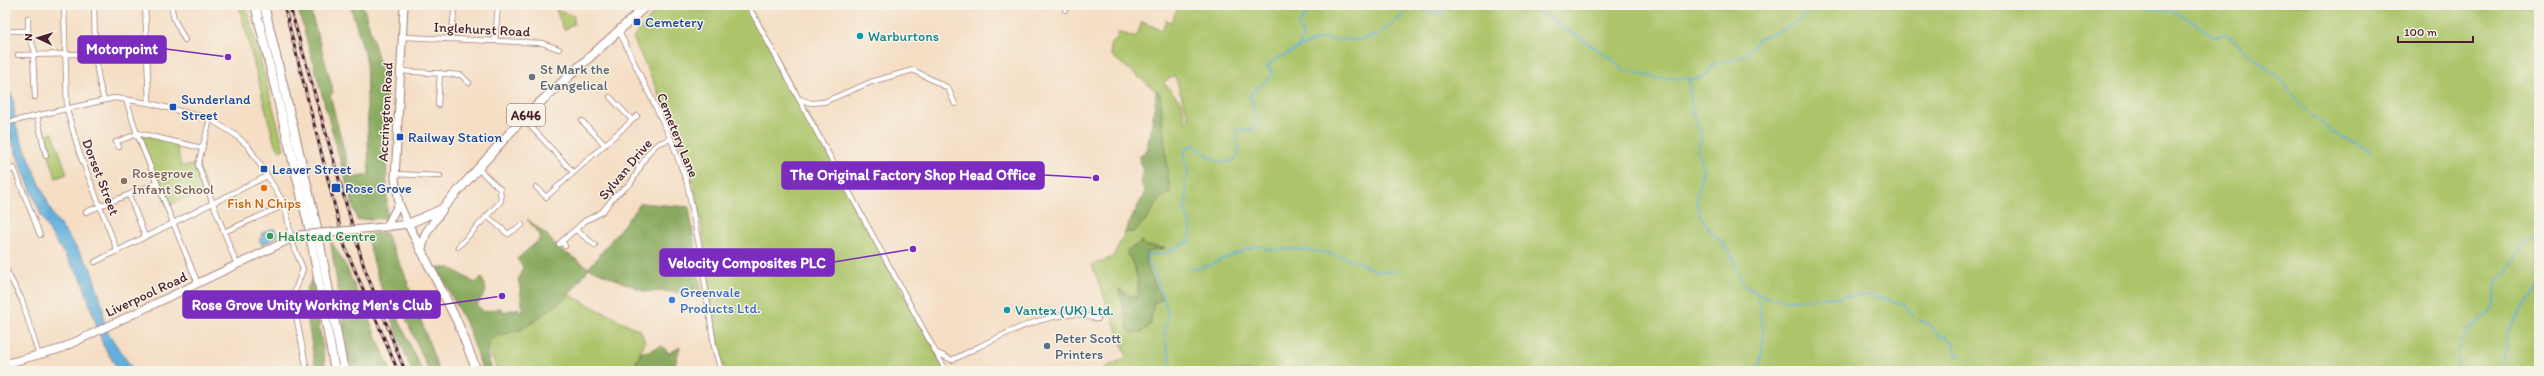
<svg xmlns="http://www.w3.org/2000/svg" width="2544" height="376" font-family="Itim,sans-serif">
	<rect width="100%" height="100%" fill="#f7f3e8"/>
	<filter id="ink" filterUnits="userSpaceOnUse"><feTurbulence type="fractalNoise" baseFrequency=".025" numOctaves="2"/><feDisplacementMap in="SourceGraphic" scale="8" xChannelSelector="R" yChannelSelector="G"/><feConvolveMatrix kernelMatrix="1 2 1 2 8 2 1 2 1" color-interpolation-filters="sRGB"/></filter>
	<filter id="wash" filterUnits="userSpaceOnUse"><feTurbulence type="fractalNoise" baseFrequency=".012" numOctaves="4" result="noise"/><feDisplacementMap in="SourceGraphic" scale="16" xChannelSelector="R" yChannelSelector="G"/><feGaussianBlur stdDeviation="0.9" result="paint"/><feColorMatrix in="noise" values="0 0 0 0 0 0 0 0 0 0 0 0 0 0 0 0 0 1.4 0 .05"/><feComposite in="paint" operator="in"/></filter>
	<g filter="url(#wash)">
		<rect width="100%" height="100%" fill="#f5dec4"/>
		<g fill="#acc56a" stroke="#7b724a" fill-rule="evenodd">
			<polygon points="239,5 246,5 284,149 280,151 274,142"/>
			<path d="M660 5H748L946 371H725C708 318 709 255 697 200 685 143 657 91 633 38Z"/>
			<path d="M1179 5H2539V371H1099L1127 357 1092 265 1113 257 1125 232H1134L1149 216 1159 199 1160 94 1111 55V43L1116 41 1119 32 1136 38 1142 22 1162 30 1166 20 1171 22ZM1175 76 1189 119 1186 122 1181 102 1163 82ZM1140 241 1146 246 1165 248 1146 252C1141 261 1158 289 1162 299L1154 303 1150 325 1119 289 1132 297H1137C1141 283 1136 266 1127 254L1132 247 1140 244Z"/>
			<polygon points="556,10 574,16 574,24 564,30"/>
			<polygon points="53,133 67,174 56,178 43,136"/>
			<polygon points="137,134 176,142 181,166 198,165 207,189 167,206"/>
			<polygon points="569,295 641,331 645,342 633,371 498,371 488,349 490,338 520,330"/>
		</g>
		<g fill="#89aa5e" stroke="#6a6444">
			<polygon points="297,5 309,5 332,86 333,93 330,95 351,178 369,175 366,58 350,5 363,5 386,86 387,218 357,220"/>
			<path d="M1156 91 1160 94 1170 193 1159 199 1149 216 1134 232H1125L1145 192 1140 181 1144 171 1139 158C1141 154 1145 153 1146 149 1149 144 1157 94 1156 91Z"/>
			<path d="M641 203 689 207 702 295 663 291 646 292 589 268 569 295 535 321 520 330 490 338 487 353 492 371H483L469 330 437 268H451L475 283 482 278 486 291 477 305 484 312 501 308 504 312 518 308 520 312H524C520 301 522 289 518 281L523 267 517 259 539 240 540 235 527 219 547 235 557 247 589 268Z"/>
			<polygon points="385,232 403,270 439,371 429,371 404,314 397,316 422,371 412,371 389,314 366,235"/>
			<polygon points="330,239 346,266 391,371 351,371"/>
			<path d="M1140 241 1146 246 1166 248 1147 252C1141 261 1158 290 1162 300L1154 303 1150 325 1142 332 1132 333 1128 329 1119 289 1132 297H1137C1140 286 1137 272 1132 262 1130 257 1127 256 1127 250L1140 244Z"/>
			<polygon points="312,278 326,371 316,371 304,297"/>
			<polygon points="662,346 669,353 680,347 675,365 669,366 669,371 633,371 641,353"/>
		</g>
		<g fill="#62b0db" stroke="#566883">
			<polygon points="5,87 13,97 16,127 53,215 90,267 103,307 104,323 108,333 134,371 119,371 103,345 82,280 52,236 41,215 11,140 5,110"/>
			<polygon points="274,228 278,236 262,245 259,239 263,237 262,233"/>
		</g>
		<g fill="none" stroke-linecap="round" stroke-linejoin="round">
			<g stroke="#62b0db" stroke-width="1.5">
				<polyline points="1408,5 1430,12 1443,13 1446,5"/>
				<path d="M1529 5 1612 59 1621 69 1657 78 1698 79 1708 73 1714 63C1732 62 1750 57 1758 39 1779 31 1801 24 1814 5"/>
				<polyline points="2134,5 2177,13 2199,25 2213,36 2226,34 2276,76 2307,111"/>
				<polyline points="1294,50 1319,39 1359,40 1379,35 1404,14 1405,5"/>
				<polyline points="1689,79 1692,109 1702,136 1698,150 1703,169 1697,196 1698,210 1709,230 1721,241 1734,259 1737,272 1745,287 1757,292 1764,335 1759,371"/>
				<polyline points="2311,115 2331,131 2371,151"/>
				<polyline points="1189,270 1207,266 1247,249 1260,246 1271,250 1293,249 1323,252 1354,260 1377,271 1395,271"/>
				<polyline points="1758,293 1769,298 1788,300 1868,295 1902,303 1914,316"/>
				<polyline points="1919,319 1927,323 1940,336 1947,337 1955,345 1956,354 1960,356"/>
				<path d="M1170 371V359L1164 335 1168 315 1163 295 1147 258V255L1165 253 1190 241 1191 224 1184 209 1187 202 1185 181 1189 172 1184 159 1186 148 1193 145C1206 152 1218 169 1236 159L1240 147 1236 132 1239 129 1252 131 1256 125 1252 100 1249 98 1254 90 1272 76V70L1267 67C1277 53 1301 57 1303 34L1298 27C1301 18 1311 13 1311 5"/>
				<path d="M2459 371C2456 355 2461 342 2468 328L2471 329 2494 307 2497 281 2505 274 2522 245 2539 236"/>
				<path d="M2499 371C2507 357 2505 340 2511 326 2518 311 2530 301 2539 288"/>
			</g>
		</g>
	</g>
	<g filter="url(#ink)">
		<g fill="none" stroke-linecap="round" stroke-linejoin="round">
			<defs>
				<g id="street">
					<polyline points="64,5 67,110 79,152 117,250"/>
					<polyline points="67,5 118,5"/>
					<path d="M94 5C95 37 94 70 104 100"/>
					<polyline points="145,5 149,103"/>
					<polyline points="171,5 174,19 185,40"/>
					<polyline points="748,5 946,371"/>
					<polyline points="1065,10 1068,5"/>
					<polyline points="28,18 28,31 36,55"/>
					<polyline points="5,31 28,31"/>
					<polyline points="619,31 671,139 687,183 700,250 714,346 721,371"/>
					<polyline points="403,37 542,43 559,49"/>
					<polyline points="451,39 455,5"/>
					<polyline points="495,40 498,5"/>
					<polyline points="18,55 147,53"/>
					<polyline points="33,55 35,97"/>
					<polyline points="400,71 461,75 469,83"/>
					<polyline points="610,97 632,120"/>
					<polyline points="126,99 137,134 198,284"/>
					<polyline points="799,99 811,103 824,102 871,82 913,70 948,88 955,104"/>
					<polyline points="438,105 440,73"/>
					<polyline points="37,116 46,156"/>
					<polyline points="523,118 573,172"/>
					<polyline points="210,119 198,165 237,265"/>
					<polyline points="582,121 605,145"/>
					<polyline points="5,123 114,98 149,103 210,119 234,134 248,146 268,177 285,205 292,242 303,269 295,291 294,305 307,371"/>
					<polyline points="137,133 202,148"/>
					<polyline points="119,147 116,142 137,134"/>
					<polyline points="631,159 640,168"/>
					<polyline points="5,173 14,168 40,235"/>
					<polyline points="395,174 440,176"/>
					<polyline points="536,187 546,197 637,116"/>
					<polyline points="129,195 145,236"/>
					<polyline points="86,212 157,183"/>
					<polyline points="487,216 508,234 522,225"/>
					<polyline points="576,230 595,245"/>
					<polyline points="224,232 285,205"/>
					<polyline points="562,241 565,246"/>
					<polyline points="559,244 585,221 602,212 615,196 631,183 648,153 657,144 671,139"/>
					<polyline points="458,247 501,201 500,189 478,169"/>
					<polyline points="95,262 267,176"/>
					<polyline points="5,268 22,300 39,356"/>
					<path d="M937 353 952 360C990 342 1034 315 1077 314 1083 314 1091 318 1098 319"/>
				</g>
				<g id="primary">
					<polyline points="387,226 399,203"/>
					<polyline points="384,227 408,224 399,203 395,179 404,5"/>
					<polyline points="5,364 60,349 299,235"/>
				</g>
				<g id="highway">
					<polyline points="255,5 308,223 335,371"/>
					<polyline points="264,5 316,223 344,371"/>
					<polyline points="421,250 426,233 442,210"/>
					<polyline points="477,371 457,321 408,224 442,209 523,118 647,5"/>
				</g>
			</defs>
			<use href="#street" stroke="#a07e78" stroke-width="6"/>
			<use href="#primary" stroke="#a07e78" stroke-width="9"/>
			<use href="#highway" stroke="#a07e78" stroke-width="10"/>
			<use href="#street" stroke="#fff" stroke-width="4.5"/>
			<use href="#primary" stroke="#fff" stroke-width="7"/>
			<use href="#highway" stroke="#fff" stroke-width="8"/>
			<defs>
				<g id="rail">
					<polyline points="284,5 345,247 398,371"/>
					<polyline points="290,7 364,267 405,371"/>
				</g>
			</defs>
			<use href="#rail" stroke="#4a1f2b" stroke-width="3"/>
			<use href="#rail" stroke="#f7f3e8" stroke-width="1.5" stroke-dasharray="4.5" stroke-linecap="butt"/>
			<defs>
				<polyline id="primary-bridge" points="299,235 384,227"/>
			</defs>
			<use href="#primary-bridge" stroke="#a07e78" stroke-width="9" stroke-linecap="butt"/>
			<use href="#primary-bridge" stroke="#fff" stroke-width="7"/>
		</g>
	</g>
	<g fill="#1a4fb4" stroke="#f7f3e8" stroke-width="1.5">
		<rect x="633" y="18" width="8" height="8" rx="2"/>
		<rect x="169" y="103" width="8" height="8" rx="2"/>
		<rect x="396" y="133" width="8" height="8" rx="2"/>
		<rect x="260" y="165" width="8" height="8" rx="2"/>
		<rect x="331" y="183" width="10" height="10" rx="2"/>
	</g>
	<g fill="#0f9aa8" stroke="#f7f3e8" stroke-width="1.5">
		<circle cx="860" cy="36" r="4"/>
		<circle cx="1007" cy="310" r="4"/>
	</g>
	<circle fill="#6b7280" stroke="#f7f3e8" stroke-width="1.5" cx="532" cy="77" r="4"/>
	<circle fill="#8d6e63" stroke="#f7f3e8" stroke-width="1.5" cx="124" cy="181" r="4"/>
	<circle fill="#e8710a" stroke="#f7f3e8" stroke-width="1.5" cx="264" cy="188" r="4"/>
	<circle fill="#2e9e5b" stroke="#f7f3e8" stroke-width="1.5" cx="270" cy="236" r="4"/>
	<circle fill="#3f7fe0" stroke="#f7f3e8" stroke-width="1.5" cx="672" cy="300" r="4"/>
	<circle fill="#5c6f8a" stroke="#f7f3e8" stroke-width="1.5" cx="1047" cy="346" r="4"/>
	<g text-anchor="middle" stroke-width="3" stroke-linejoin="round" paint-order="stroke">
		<rect fill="#f7f3e8" stroke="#7e5f64" stroke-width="1" x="507" y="104" width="38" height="22" rx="3"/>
		<g font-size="13" font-weight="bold" fill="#4a1f2b">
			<text x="526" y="120">A646</text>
		</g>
		<g font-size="14" fill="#164399" stroke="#f7f3e8" text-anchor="start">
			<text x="645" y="27">Cemetery</text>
			<text x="181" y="104">Sunderland<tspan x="181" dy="16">Street</tspan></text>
			<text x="408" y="142">Railway Station</text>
			<text x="272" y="174">Leaver Street</text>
			<text x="345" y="193">Rose Grove</text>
		</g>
		<g font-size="14" fill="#4a1f2b" stroke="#f7f3e8">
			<text transform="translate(482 29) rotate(3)" y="5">Inglehurst Road</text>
			<text transform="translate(385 112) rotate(-87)" y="5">Accrington Road</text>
			<text transform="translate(678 135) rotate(68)" y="5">Cemetery Lane</text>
			<text transform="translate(625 169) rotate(-50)" y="5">Sylvan Drive</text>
			<text transform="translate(101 177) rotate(69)" y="5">Dorset Street</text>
			<text transform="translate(146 294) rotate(-25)" y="5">Liverpool Road</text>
		</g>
		<g font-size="14" fill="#0d838f" stroke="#f7f3e8" text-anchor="start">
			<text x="868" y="41">Warburtons</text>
			<text x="1015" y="315">Vantex (UK) Ltd.</text>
		</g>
		<g font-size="14" fill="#5b616d" stroke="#f7f3e8" text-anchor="start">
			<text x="540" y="74">St Mark the<tspan x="540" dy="16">Evangelical</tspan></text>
		</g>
		<g font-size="14" fill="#785e54" stroke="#f7f3e8" text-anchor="start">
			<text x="132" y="178">Rosegrove<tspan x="132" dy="16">Infant School</tspan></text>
		</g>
		<g font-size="14" fill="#c56008" stroke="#f7f3e8">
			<text x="264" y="208">Fish N Chips</text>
		</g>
		<g font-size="14" fill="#27864d" stroke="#f7f3e8" text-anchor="start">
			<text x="278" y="241">Halstead Centre</text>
		</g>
		<g font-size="14" fill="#366cbe" stroke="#f7f3e8" text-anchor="start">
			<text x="680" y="297">Greenvale<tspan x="680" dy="16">Products Ltd.</tspan></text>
		</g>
		<g font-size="14" fill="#4e5e75" stroke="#f7f3e8" text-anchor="start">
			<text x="1055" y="343">Peter Scott<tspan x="1055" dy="16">Printers</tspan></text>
		</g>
	</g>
	<path fill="none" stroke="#7b2cbf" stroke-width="1.5" d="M228 57L166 49M1096 178L1044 175M913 249L834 262M502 296L440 305"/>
	<g fill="#7b2cbf" stroke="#f7f3e8" stroke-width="1.5">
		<circle cx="228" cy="57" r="4"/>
		<circle cx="1096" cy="178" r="4"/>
		<circle cx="913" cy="249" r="4"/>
		<circle cx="502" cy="296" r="4"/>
	</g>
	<g fill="#7b2cbf" stroke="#7b2cbf" stroke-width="1.5">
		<rect x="78" y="36" width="88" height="27" rx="4"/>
		<rect x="782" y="162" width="262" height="27" rx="4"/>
		<rect x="660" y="249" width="174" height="27" rx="4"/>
		<rect x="183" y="291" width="257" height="27" rx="4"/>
	</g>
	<g font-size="15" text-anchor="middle" font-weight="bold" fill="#fff">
		<text x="122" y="54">Motorpoint</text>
		<text x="913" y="180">The Original Factory Shop Head Office</text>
		<text x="747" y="268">Velocity Composites PLC</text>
		<text x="312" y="310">Rose Grove Unity Working Men's Club</text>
	</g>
	<rect width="2544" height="376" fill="none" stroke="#f7f3e8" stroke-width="20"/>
	<g transform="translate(38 38) rotate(274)" stroke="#f7f3e8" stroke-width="3" paint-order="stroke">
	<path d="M0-3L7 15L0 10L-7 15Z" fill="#4a1f2b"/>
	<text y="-6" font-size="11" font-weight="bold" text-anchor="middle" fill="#4a1f2b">N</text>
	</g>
	<path d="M2398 36v6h75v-6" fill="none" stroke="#4a1f2b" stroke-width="2"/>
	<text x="2404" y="36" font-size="12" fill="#4a1f2b" stroke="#f7f3e8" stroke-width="3" paint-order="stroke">100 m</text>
</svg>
